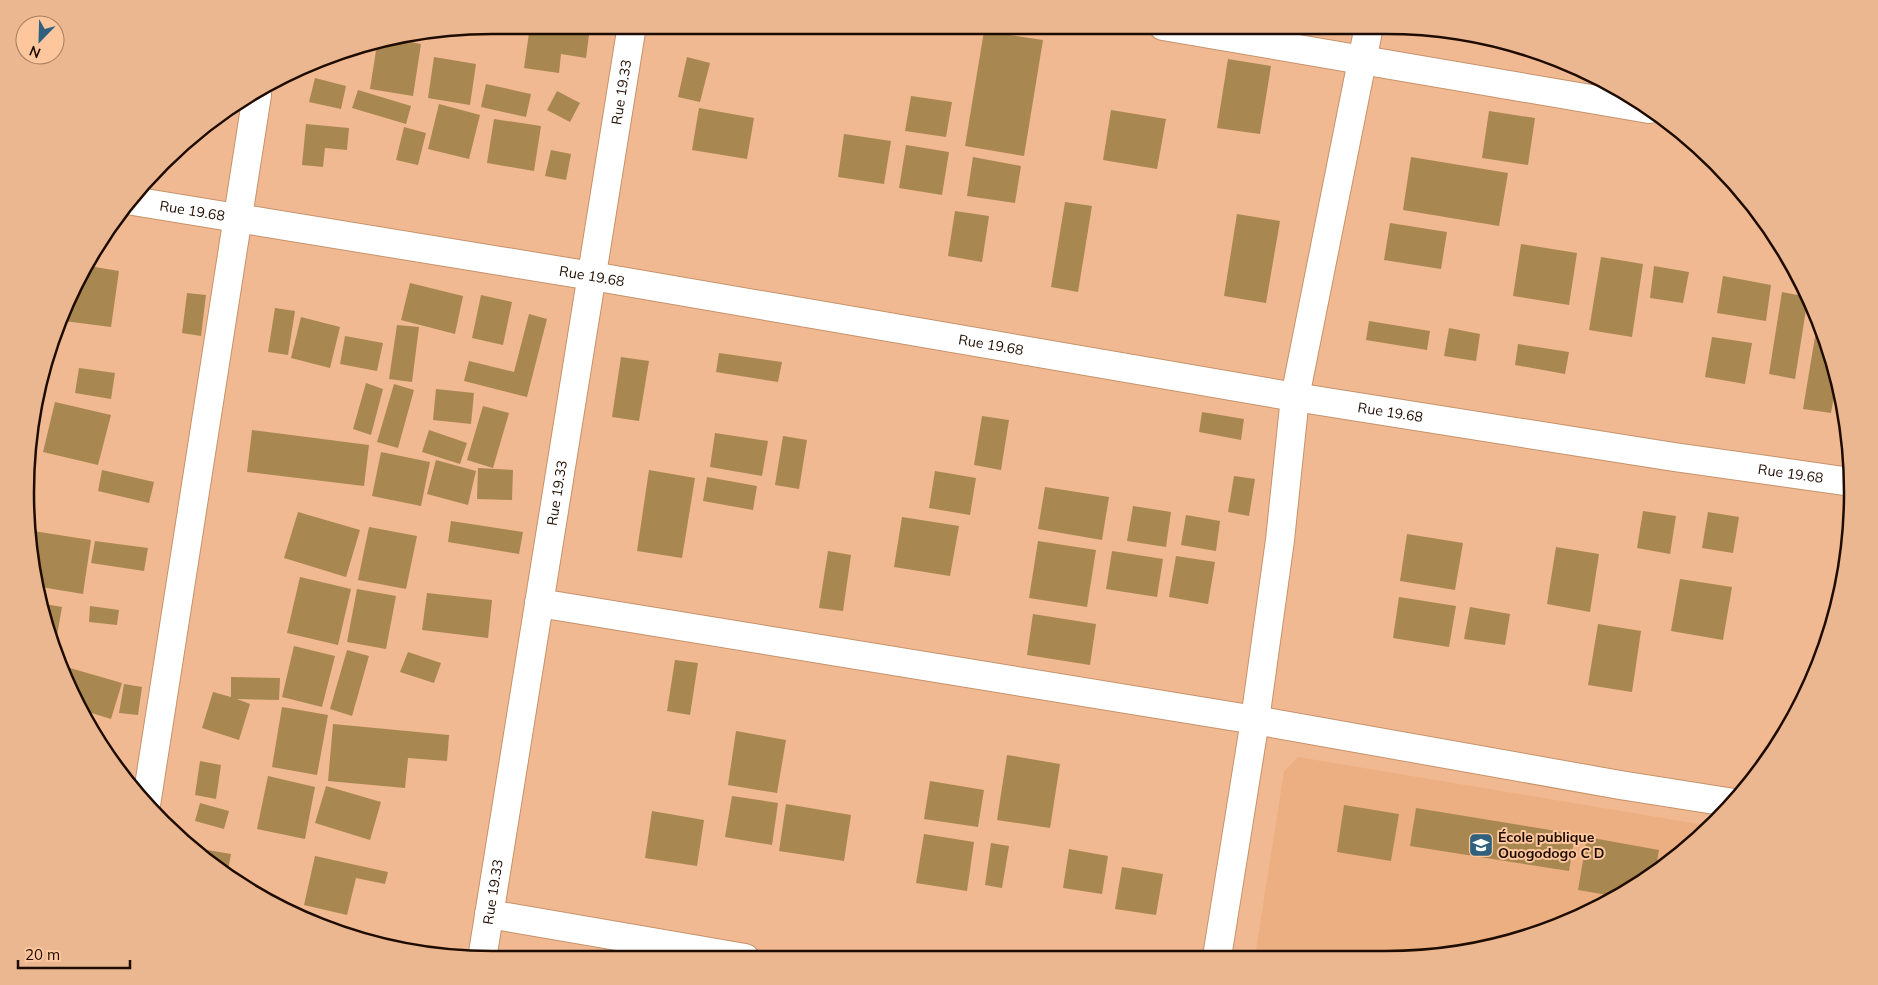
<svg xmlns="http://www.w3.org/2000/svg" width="1878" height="985" font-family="Mulish,sans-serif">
	<rect width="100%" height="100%" fill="#f0b991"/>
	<polygon fill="#ecaf82" points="1298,757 1710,826 1670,864 1564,925 1447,956 1255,957 1284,771"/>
	<g fill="#a98751">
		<polygon points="530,26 589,35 586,58 561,54 559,73 524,68"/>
		<polygon points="984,31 1043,40 1024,156 965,146"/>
		<polygon points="400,40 421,44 413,96 370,89 377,44"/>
		<polygon points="434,57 476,64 470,105 428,98"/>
		<polygon points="687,57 710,63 700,102 678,97"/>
		<polygon points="1228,59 1271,66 1260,134 1217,128"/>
		<polygon points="315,78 346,86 341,109 309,102"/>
		<polygon points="486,84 531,94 526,117 481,107"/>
		<polygon points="358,90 411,106 406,124 352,108"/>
		<polygon points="557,91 580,103 570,122 547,110"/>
		<polygon points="911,96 952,102 946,137 905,131"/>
		<polygon points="439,104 480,115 469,159 428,149"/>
		<polygon points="699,108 754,118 747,159 692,150"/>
		<polygon points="1111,110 1166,119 1157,169 1103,160"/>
		<polygon points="1489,111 1535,118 1528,165 1482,158"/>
		<polygon points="494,119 541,126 534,171 487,163"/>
		<polygon points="306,124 349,128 347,150 325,148 323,167 302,165"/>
		<polygon points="404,127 426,133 418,165 396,160"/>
		<polygon points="844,134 891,141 884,184 838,177"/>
		<polygon points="906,145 949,152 942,195 899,188"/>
		<polygon points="551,150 571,154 566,180 545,176"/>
		<polygon points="973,157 1021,166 1015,203 967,196"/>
		<polygon points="1411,157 1508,173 1499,226 1403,210"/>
		<polygon points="1065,202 1092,206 1078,292 1051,287"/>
		<polygon points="955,211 989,216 982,262 948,256"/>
		<polygon points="1237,214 1280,221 1266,303 1224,296"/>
		<polygon points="1390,223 1447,232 1441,269 1384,260"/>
		<polygon points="1521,244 1577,253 1569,305 1513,296"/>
		<polygon points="1601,257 1643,264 1632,337 1589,330"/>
		<polygon points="89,266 119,271 111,327 64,321"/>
		<polygon points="1654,266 1689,272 1683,303 1650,298"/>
		<polygon points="1723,276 1771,285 1766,321 1717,313"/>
		<polygon points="410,283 463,296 455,334 401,320"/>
		<polygon points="1782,292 1808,297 1795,379 1769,374"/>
		<polygon points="187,293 206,295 201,336 182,333"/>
		<polygon points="481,295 512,302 503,345 472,338"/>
		<polygon points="275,308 295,311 288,355 268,352"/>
		<polygon points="529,314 547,319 527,397 464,381 469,361 514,372"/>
		<polygon points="301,317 340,327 330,368 291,358"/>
		<polygon points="1818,319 1828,342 1837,379 1831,413 1803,409"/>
		<polygon points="1369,321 1430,331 1427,350 1366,340"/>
		<polygon points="397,325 419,327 412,382 389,379"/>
		<polygon points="1449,328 1480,334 1476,361 1444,356"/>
		<polygon points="345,336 383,343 377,371 340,364"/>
		<polygon points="1712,337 1752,343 1745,384 1705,377"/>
		<polygon points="56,338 51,364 45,363 51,348"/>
		<polygon points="1518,344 1569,352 1565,374 1515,365"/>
		<polygon points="719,353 782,362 778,382 716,372"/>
		<polygon points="621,357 649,361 639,421 612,417"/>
		<polygon points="79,368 115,373 111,399 75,393"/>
		<polygon points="366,383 383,389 371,435 353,429"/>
		<polygon points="394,384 414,390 398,448 377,442"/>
		<polygon points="436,389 474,393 471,424 433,420"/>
		<polygon points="55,402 111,415 98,465 43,452"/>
		<polygon points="483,406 509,413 493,468 467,460"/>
		<polygon points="1202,412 1244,419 1241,440 1199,432"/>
		<polygon points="982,416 1009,420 1001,470 974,465"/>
		<polygon points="252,430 369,445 364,486 247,472"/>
		<polygon points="429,430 467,443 460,464 422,452"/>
		<polygon points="715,433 768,441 762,476 710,467"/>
		<polygon points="783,436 807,440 799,489 775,485"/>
		<polygon points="381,452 430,462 421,506 372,496"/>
		<polygon points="436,460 476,471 468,505 427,494"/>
		<polygon points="478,468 513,470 512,500 477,499"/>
		<polygon points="102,470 154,482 149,503 98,491"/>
		<polygon points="649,470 695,478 682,558 637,551"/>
		<polygon points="935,471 976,478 970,515 929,508"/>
		<polygon points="1234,476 1255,479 1249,516 1228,512"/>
		<polygon points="707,477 757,486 753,510 703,501"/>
		<polygon points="1045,487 1109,497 1102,540 1038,529"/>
		<polygon points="1133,506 1171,512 1166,547 1127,541"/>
		<polygon points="1643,511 1676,516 1670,554 1637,548"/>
		<polygon points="298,512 360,530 346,577 284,558"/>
		<polygon points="1708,512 1739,517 1733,553 1702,548"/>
		<polygon points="1186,515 1220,521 1216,551 1181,545"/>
		<polygon points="902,517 959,526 950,576 894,567"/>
		<polygon points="451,521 523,532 519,554 448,542"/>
		<polygon points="369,527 417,536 406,589 358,580"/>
		<polygon points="33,531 91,540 83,594 41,587 31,546"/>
		<polygon points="1407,534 1463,543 1455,590 1400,581"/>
		<polygon points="95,541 148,548 144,571 91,563"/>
		<polygon points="1038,541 1096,550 1087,607 1029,598"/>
		<polygon points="1556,547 1599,554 1590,612 1547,604"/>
		<polygon points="828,551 851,555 843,611 819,608"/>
		<polygon points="1112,551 1163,559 1157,597 1106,589"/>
		<polygon points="1176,556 1215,562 1208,604 1169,597"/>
		<polygon points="300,577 351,589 338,645 287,633"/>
		<polygon points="1680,579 1732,587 1723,640 1671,631"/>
		<polygon points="357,589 396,596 386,649 347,642"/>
		<polygon points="427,593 492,600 488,638 422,630"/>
		<polygon points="1399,597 1456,606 1449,647 1393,638"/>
		<polygon points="45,604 62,607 55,647"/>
		<polygon points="90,606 119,610 117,625 89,622"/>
		<polygon points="1470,607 1510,614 1505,645 1464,639"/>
		<polygon points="1033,614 1096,624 1090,665 1027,655"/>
		<polygon points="1598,624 1641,631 1632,692 1588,685"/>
		<polygon points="294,646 335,656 322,707 282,697"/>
		<polygon points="347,650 369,656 352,716 330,709"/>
		<polygon points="408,652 441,663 434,683 400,672"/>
		<polygon points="675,660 698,663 690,715 667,711"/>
		<polygon points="70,668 122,683 111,719 85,711 66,681"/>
		<polygon points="231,677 280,678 279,700 237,699 250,704 239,740 202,728 213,692 231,697"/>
		<polygon points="124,684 142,687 138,715 119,713"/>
		<polygon points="282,707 328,715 317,775 272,767"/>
		<polygon points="333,724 449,735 447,761 408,758 405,788 328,781"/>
		<polygon points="736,731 786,740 777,793 728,785"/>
		<polygon points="1007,755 1060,764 1050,828 997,820"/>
		<polygon points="200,761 221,765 216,799 195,795"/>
		<polygon points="268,776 315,787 305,839 257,829"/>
		<polygon points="930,781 984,790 978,827 924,819"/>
		<polygon points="326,786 381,802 370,840 315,823"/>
		<polygon points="732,796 778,803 772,845 725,837"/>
		<polygon points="200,803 229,811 224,829 195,821"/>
		<polygon points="786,804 851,815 844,861 779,851"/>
		<polygon points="1344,805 1399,814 1391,861 1337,852"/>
		<polygon points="1416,808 1575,834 1569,871 1410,846"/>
		<polygon points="652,811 704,820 697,866 645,858"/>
		<polygon points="924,834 974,842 967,891 916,883"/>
		<polygon points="1587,837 1659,850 1655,872 1613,896 1578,890"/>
		<polygon points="991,843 1009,846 1002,888 985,885"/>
		<polygon points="190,847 231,854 227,875 208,863"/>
		<polygon points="1069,849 1108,856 1102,894 1063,888"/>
		<polygon points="315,856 388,872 385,884 356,878 347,915 304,905"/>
		<polygon points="1122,867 1163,874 1156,915 1115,909"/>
		<polygon points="275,905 298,912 297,916 285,912"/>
		<polygon points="308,917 389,941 388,947 372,944 307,920"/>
	</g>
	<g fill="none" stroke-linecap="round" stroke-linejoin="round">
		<defs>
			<g id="minor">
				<polyline points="1163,26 1649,109"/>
				<path id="s1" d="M133 201 592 276 1295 397 1674 457 1851 482"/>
				<polyline points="539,603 1255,720 1620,785 1734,803"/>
				<polyline points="146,805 257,95"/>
				<polyline points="489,914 745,958"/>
				<polyline points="1217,957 1255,720 1280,540 1295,397 1369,26"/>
				<path id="s2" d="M482 959 632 25"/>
			</g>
		</defs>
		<use href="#minor" stroke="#c6926b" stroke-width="30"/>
		<use href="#minor" stroke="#fff" stroke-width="28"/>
	</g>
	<defs>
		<symbol id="school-square" viewBox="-11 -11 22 22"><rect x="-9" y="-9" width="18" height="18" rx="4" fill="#2f607e" stroke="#fdc69d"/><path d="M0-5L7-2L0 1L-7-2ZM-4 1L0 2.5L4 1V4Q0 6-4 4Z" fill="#fff"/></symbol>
	</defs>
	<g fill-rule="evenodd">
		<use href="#school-square" x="1467" y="831" width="28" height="28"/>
	</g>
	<g text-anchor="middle" stroke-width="4" stroke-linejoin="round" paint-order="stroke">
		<g font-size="14" fill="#1f0c01" stroke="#fdc69d">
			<text dy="5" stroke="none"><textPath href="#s2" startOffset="878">Rue 19.33</textPath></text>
			<text dy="5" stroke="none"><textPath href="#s1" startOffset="60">Rue 19.68</textPath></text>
			<text dy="5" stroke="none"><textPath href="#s1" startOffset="465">Rue 19.68</textPath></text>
			<text dy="5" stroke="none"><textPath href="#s1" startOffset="870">Rue 19.68</textPath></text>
			<text dy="5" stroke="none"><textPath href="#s1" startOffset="1275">Rue 19.68</textPath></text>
			<text dy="5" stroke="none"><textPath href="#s1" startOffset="1680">Rue 19.68</textPath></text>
			<text dy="5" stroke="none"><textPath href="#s2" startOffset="472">Rue 19.33</textPath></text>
			<text dy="5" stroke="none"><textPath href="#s2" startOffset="68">Rue 19.33</textPath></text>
		</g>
		<g font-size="14" font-weight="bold" fill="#1f0c01" stroke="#fdc69d" text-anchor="start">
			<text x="1498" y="842">École publique<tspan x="1498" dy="16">Ouogodogo C D</tspan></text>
		</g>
	</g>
	<path d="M0 0H1878V985H0ZM492 34H1386A458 458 0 0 1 1844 492V493A458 458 0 0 1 1386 951H492A458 458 0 0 1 34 493V492A458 458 0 0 1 492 34Z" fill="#ebb791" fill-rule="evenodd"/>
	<path fill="none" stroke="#1f0c01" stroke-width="2.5" d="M492 34H1386A458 458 0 0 1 1844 492V493A458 458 0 0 1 1386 951H492A458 458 0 0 1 34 493V492A458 458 0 0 1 492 34Z"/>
	<g transform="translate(40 40) rotate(203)"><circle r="24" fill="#fdc69d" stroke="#a47c5f"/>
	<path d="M0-4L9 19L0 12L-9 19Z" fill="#2f607e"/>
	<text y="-8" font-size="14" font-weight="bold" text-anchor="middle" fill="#1f0c01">N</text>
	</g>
	<path d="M18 960v8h112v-8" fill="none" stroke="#1f0c01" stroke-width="2.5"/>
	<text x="25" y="960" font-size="15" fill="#1f0c01" stroke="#fdc69d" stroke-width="4" paint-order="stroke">20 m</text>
</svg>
